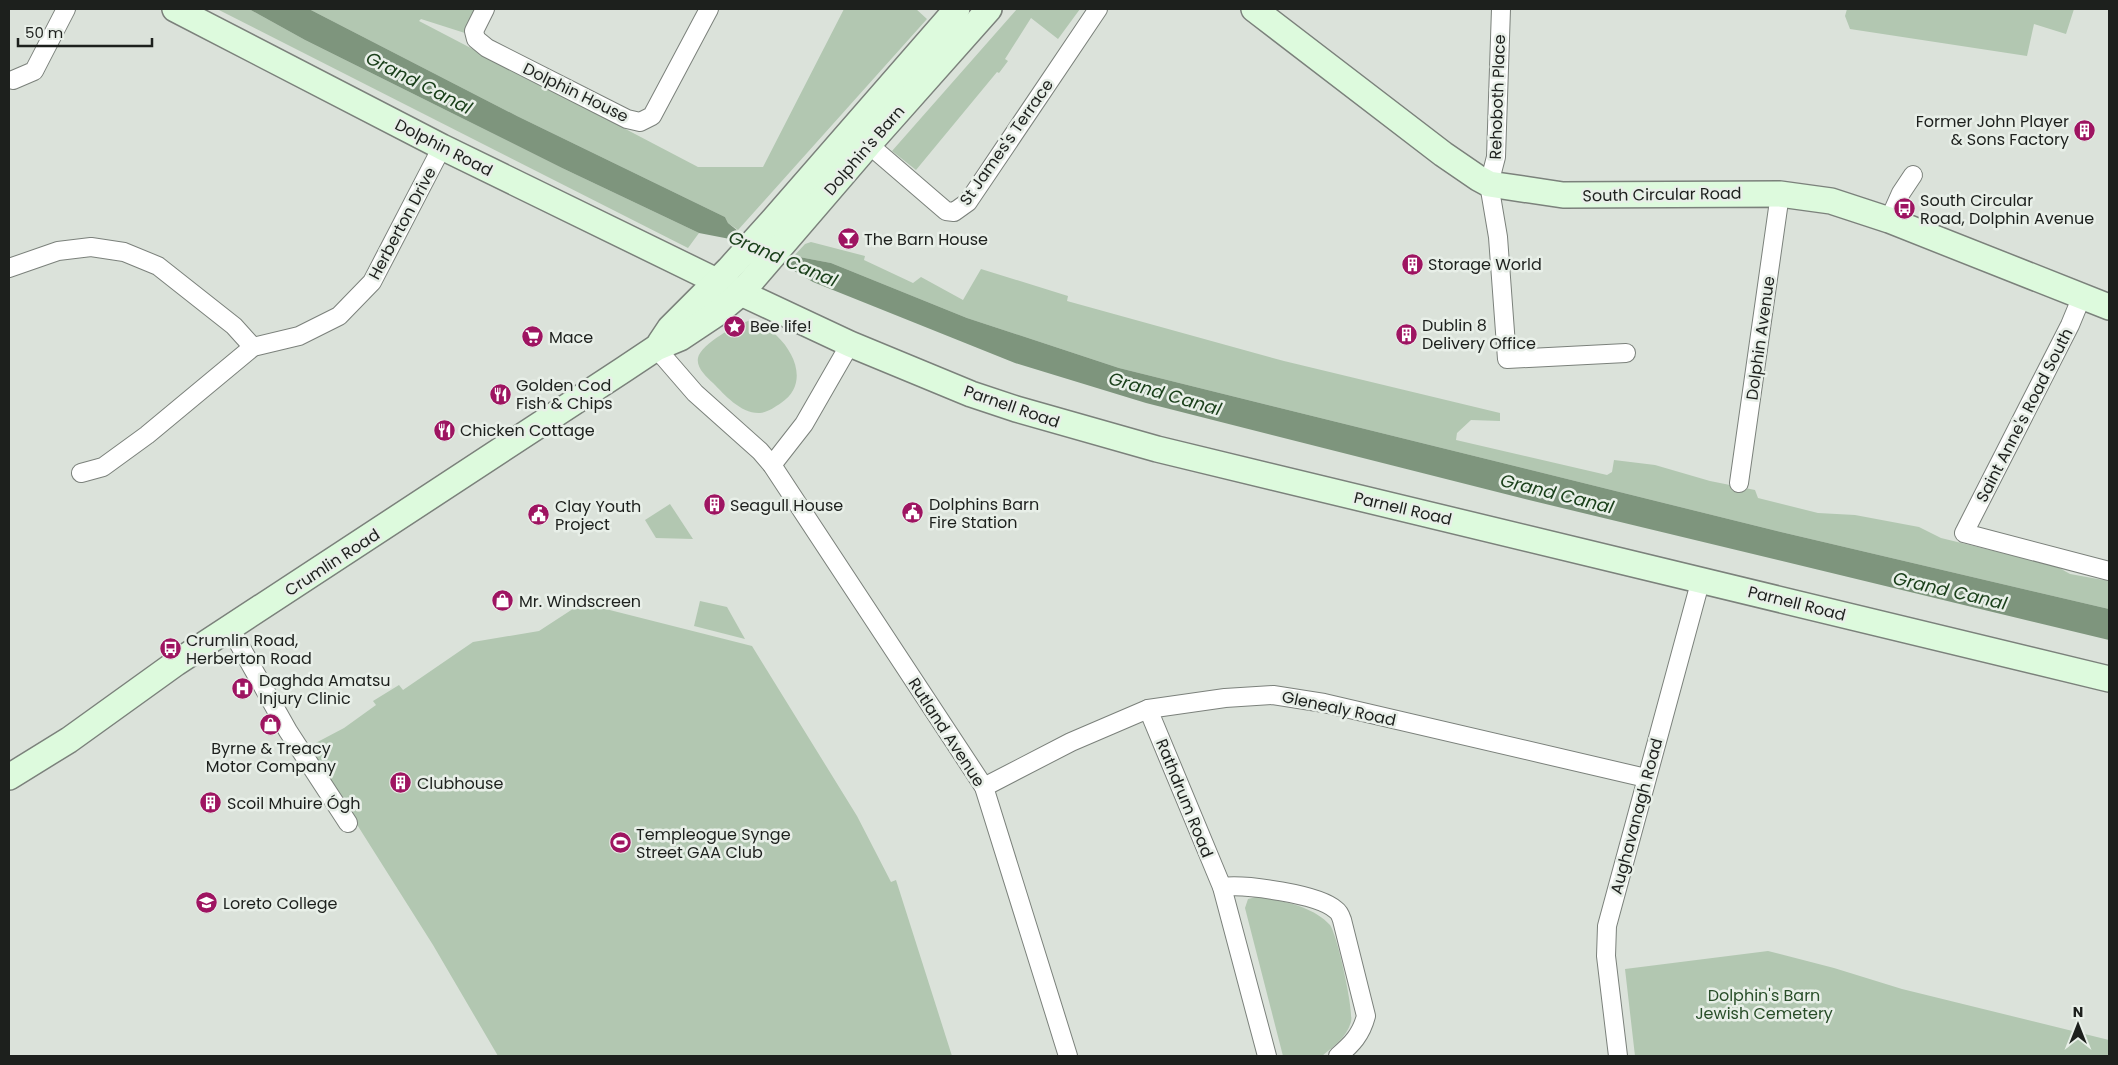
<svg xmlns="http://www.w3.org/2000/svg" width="2118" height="1065" font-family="Poppins,sans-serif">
	<rect width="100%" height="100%" fill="#dbe2da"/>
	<g fill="#b2c7b1">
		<polygon points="217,9 249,9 305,40 562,168 699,233 688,248"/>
		<polygon points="309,9 480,9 468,34 421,19 419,21 698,167 763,167 844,9 916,9 927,19 738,230 728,223 725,217 517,116"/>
		<polygon points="1017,9 1080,9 1058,39 1031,18 1005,59 1008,61 999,73 997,72 916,170 892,151"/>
		<polygon points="1847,9 2074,9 2066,34 2034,24 2027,56 1850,29 1845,16"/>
		<polygon points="811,242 865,256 864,260 913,283 921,277 963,300 981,269 1068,296 1067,301 1284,361 1500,413 1500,421 1471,420 1457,433 1456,440 1607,475 1612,472 1614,460 1655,465 1710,481 1755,490 1758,498 1818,513 1855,515 1919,527 1941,538 2056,566 2070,574 2109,581 2109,609 1781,532 1119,368 967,318 831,263 794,256 805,244"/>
		<path d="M752 320C763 322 769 328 777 336 796 354 808 385 781 403 775 407 768 412 760 413 741 414 725 395 713 383 707 377 696 368 698 358 700 345 739 322 752 320Z"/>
		<polygon points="670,504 693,539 656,538 645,520"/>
		<polygon points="700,601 727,607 745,639 694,626"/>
		<polygon points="582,603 752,646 857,816 891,882 896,880 952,1056 498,1056 433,945 308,747 344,728 376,705 373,701 399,685 403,690 473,642 539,631"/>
		<path d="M1256 897C1281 900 1313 906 1330 925 1337 934 1354 1010 1351 1022 1346 1038 1334 1046 1322 1056H1283L1245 908 1248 899Z"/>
		<polygon points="1768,951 1834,968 1902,989 2109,1040 2109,1056 1635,1056 1625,969"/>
	</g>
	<polygon fill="#7e957d" points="249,9 309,9 517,116 725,217 728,223 738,231 794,256 831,263 967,318 1119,368 1781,532 2109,609 2109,640 1529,500 1146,403 1015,363 813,282 786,266 730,239 699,233 562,168 305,40"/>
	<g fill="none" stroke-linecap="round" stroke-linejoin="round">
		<defs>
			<g id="minor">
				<polyline points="485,9 474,31 476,39 487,48 627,119 640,122 652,116 709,9"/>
				<polyline points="1501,9 1496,157 1489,184 1498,237 1507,359 1626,353"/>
				<polyline points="13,80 34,71 66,9"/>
				<polyline points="860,137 946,211 954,212 968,202 1098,9"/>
				<polyline points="1889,220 1901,193 1913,175"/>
				<polyline points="9,268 58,251 91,247 124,252 158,266 234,326 253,347"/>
				<polyline points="2082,296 2070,325 1964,533 2109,571"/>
				<polyline points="656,348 695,393 760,451 772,465 984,787 1068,1056"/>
				<polyline points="772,465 804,424 850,344"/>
				<polyline points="81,473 103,467 147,435 253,347 299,336 339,316 372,282 442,147"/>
				<polyline points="1739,483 1780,194"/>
				<polyline points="230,628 288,731 348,823"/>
				<polyline points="1148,709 1222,887 1267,1056"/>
				<polyline points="984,787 1071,742 1148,709 1225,698 1273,695 1324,703 1646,778"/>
				<path d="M1222 887C1245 884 1319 894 1336 910 1339 912 1341 917 1342 920L1366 1016C1361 1035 1352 1044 1338 1056"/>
				<polyline points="1618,1056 1606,956 1607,926 1701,579"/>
			</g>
			<g id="secondary">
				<polyline points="175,9 442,147 741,293 850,344 971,394 1016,409 1157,449 2109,679"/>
				<polyline points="1254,9 1443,154 1478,178 1489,184 1563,195 1780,194 1831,201 1889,220 2109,307"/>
				<polyline points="660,343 670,328 729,269 773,220 957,9"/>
				<polyline points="9,777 69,740 176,663 623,370 656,348 680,338 716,314 741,293 869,144 989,9"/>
			</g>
		</defs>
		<use href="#minor" stroke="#7b817b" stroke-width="20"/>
		<use href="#secondary" stroke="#7b817b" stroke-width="28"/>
		<use href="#minor" stroke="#fff" stroke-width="18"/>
		<use href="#secondary" stroke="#ddfadd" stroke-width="25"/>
	</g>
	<defs>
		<symbol id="building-disc" viewBox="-11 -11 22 22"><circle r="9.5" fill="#9e1461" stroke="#e8efe8"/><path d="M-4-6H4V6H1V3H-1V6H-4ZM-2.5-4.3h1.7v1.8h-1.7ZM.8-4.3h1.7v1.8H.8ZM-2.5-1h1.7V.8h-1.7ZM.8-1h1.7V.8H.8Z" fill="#fff"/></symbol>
		<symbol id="bus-disc" viewBox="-11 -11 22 22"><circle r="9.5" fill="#9e1461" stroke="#e8efe8"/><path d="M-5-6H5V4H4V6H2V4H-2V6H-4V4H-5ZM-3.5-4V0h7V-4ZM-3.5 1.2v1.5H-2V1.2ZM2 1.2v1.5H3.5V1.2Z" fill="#fff"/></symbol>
		<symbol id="bar-disc" viewBox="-11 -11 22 22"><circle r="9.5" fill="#9e1461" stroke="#e8efe8"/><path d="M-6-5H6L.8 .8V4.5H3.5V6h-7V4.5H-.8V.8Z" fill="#fff"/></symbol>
		<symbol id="sight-disc" viewBox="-11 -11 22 22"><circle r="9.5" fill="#9e1461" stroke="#e8efe8"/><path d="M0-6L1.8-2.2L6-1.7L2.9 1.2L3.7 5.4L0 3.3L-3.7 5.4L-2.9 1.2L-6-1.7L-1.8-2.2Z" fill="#fff"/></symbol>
		<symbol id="supermarket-disc" viewBox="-11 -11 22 22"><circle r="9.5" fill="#9e1461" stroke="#e8efe8"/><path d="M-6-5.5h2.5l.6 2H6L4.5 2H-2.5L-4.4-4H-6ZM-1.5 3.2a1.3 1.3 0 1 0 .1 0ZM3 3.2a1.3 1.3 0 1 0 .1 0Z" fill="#fff"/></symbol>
		<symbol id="restaurant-disc" viewBox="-11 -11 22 22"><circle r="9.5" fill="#9e1461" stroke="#e8efe8"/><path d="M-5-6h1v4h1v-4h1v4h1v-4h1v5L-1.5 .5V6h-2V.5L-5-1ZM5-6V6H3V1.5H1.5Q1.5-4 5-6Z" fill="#fff"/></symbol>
		<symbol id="civic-disc" viewBox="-11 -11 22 22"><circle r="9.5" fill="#9e1461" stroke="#e8efe8"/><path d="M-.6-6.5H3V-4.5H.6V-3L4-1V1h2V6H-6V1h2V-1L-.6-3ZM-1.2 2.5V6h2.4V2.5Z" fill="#fff"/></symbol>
		<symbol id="shop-disc" viewBox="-11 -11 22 22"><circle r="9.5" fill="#9e1461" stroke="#e8efe8"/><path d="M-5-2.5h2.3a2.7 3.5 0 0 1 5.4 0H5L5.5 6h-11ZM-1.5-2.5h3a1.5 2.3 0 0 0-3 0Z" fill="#fff"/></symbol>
		<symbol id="hospital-disc" viewBox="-11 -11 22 22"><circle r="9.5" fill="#9e1461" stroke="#e8efe8"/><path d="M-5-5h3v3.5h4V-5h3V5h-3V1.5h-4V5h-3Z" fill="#fff"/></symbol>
		<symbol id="stadium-disc" viewBox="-11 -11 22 22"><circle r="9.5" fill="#9e1461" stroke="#e8efe8"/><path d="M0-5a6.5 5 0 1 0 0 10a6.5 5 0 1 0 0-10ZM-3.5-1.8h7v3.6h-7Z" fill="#fff"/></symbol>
		<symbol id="school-disc" viewBox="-11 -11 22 22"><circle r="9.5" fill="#9e1461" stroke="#e8efe8"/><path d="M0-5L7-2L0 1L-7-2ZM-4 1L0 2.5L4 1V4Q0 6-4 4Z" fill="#fff"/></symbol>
	</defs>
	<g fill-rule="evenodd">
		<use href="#building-disc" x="2072" y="118" width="25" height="25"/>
		<use href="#bus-disc" x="1892" y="196" width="25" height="25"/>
		<use href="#bar-disc" x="836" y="226" width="25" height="25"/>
		<use href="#building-disc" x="1400" y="252" width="25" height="25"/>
		<use href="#sight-disc" x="722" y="314" width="25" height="25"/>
		<use href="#building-disc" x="1394" y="322" width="25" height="25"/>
		<use href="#supermarket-disc" x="520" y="324" width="25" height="25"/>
		<use href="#restaurant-disc" x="488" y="382" width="25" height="25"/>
		<use href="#restaurant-disc" x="432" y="418" width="25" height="25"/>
		<use href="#building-disc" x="702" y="492" width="25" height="25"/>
		<use href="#civic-disc" x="900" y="500" width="25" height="25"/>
		<use href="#civic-disc" x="526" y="502" width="25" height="25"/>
		<use href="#shop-disc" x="490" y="588" width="25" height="25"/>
		<use href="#bus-disc" x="158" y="636" width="25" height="25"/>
		<use href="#hospital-disc" x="230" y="676" width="25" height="25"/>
		<use href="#shop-disc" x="258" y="712" width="25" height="25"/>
		<use href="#building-disc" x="388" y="770" width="25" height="25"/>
		<use href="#building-disc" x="198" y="790" width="25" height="25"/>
		<use href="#stadium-disc" x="608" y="830" width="25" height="25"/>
		<use href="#school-disc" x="194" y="890" width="25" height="25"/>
	</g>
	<g text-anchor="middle" stroke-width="5" stroke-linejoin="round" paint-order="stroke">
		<g font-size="16" fill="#1d201d" stroke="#e8efe8">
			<text transform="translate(576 92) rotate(26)" y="6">Dolphin House</text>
			<text transform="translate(1497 97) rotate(-88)" y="6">Rehoboth Place</text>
			<text transform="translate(1006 142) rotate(-55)" y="6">St James's Terrace</text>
			<text transform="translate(444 147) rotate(27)" y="6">Dolphin Road</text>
			<text transform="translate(864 150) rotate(-49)" y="6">Dolphin's Barn</text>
			<text transform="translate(1662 194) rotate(-1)" y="6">South Circular Road</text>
			<text transform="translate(402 223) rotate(-62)" y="6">Herberton Drive</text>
			<text transform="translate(1760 338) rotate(-82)" y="6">Dolphin Avenue</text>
			<text transform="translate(1012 406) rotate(19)" y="6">Parnell Road</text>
			<text transform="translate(2024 415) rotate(-63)" y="6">Saint Anne's Road South</text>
			<text transform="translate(1403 508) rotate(13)" y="6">Parnell Road</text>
			<text transform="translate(332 562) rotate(-33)" y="6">Crumlin Road</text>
			<text transform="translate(1797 603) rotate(14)" y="6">Parnell Road</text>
			<text transform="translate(1339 708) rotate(12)" y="6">Glenealy Road</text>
			<text transform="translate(947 732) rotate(57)" y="6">Rutland Avenue</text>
			<text transform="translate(1185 798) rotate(68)" y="6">Rathdrum Road</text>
			<text transform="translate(1636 816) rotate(-75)" y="6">Aughavanagh Road</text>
		</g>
		<g font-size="16" fill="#1d201d" stroke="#e8efe8" text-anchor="start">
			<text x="2069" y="127" text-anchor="end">Former John Player<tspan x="2069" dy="18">&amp; Sons Factory</tspan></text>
			<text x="1920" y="206">South Circular<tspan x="1920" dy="18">Road, Dolphin Avenue</tspan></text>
			<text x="864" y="245">The Barn House</text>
			<text x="1428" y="270">Storage World</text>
			<text x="1422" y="331">Dublin 8<tspan x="1422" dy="18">Delivery Office</tspan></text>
			<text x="750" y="332">Bee life!</text>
			<text x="549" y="343">Mace</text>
			<text x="516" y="391">Golden Cod<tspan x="516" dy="18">Fish &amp; Chips</tspan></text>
			<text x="460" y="436">Chicken Cottage</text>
			<text x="929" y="510">Dolphins Barn<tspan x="929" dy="18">Fire Station</tspan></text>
			<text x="730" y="511">Seagull House</text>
			<text x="555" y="512">Clay Youth<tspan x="555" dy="18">Project</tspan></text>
			<text x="519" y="607">Mr. Windscreen</text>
			<text x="186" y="646">Crumlin Road,<tspan x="186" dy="18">Herberton Road</tspan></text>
			<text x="259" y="686">Daghda Amatsu<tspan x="259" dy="18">Injury Clinic</tspan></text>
			<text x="271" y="754" text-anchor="middle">Byrne &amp; Treacy<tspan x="271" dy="18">Motor Company</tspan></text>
			<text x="417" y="789">Clubhouse</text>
			<text x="227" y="809">Scoil Mhuire Ógh</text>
			<text x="636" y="840">Templeogue Synge<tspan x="636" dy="18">Street GAA Club</tspan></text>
			<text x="223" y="909">Loreto College</text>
		</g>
		<g font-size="16" fill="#294e29" stroke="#e8efe8">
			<text x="1764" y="1001">Dolphin's Barn<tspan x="1764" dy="18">Jewish Cemetery</tspan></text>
		</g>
		<g font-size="18" font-style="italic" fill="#1b401b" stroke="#e8efe8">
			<text transform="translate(419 83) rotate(27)" y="6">Grand Canal</text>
			<text transform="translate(783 259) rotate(23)" y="6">Grand Canal</text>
			<text transform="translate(1165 394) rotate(16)" y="6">Grand Canal</text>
			<text transform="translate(1557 494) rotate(14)" y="6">Grand Canal</text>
			<text transform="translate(1950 591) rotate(13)" y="6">Grand Canal</text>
		</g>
	</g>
	<rect width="2118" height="1065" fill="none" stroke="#1d201d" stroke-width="20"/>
	<g transform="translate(2078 1025)" stroke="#e8efe8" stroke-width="4" paint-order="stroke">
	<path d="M0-4L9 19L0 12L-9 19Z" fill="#1d201d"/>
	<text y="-8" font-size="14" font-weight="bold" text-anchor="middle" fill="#1d201d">N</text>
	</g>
	<path d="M18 38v8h134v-8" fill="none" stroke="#1d201d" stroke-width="2.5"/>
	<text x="25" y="38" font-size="15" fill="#1d201d" stroke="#e8efe8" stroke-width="4" paint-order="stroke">50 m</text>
</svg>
